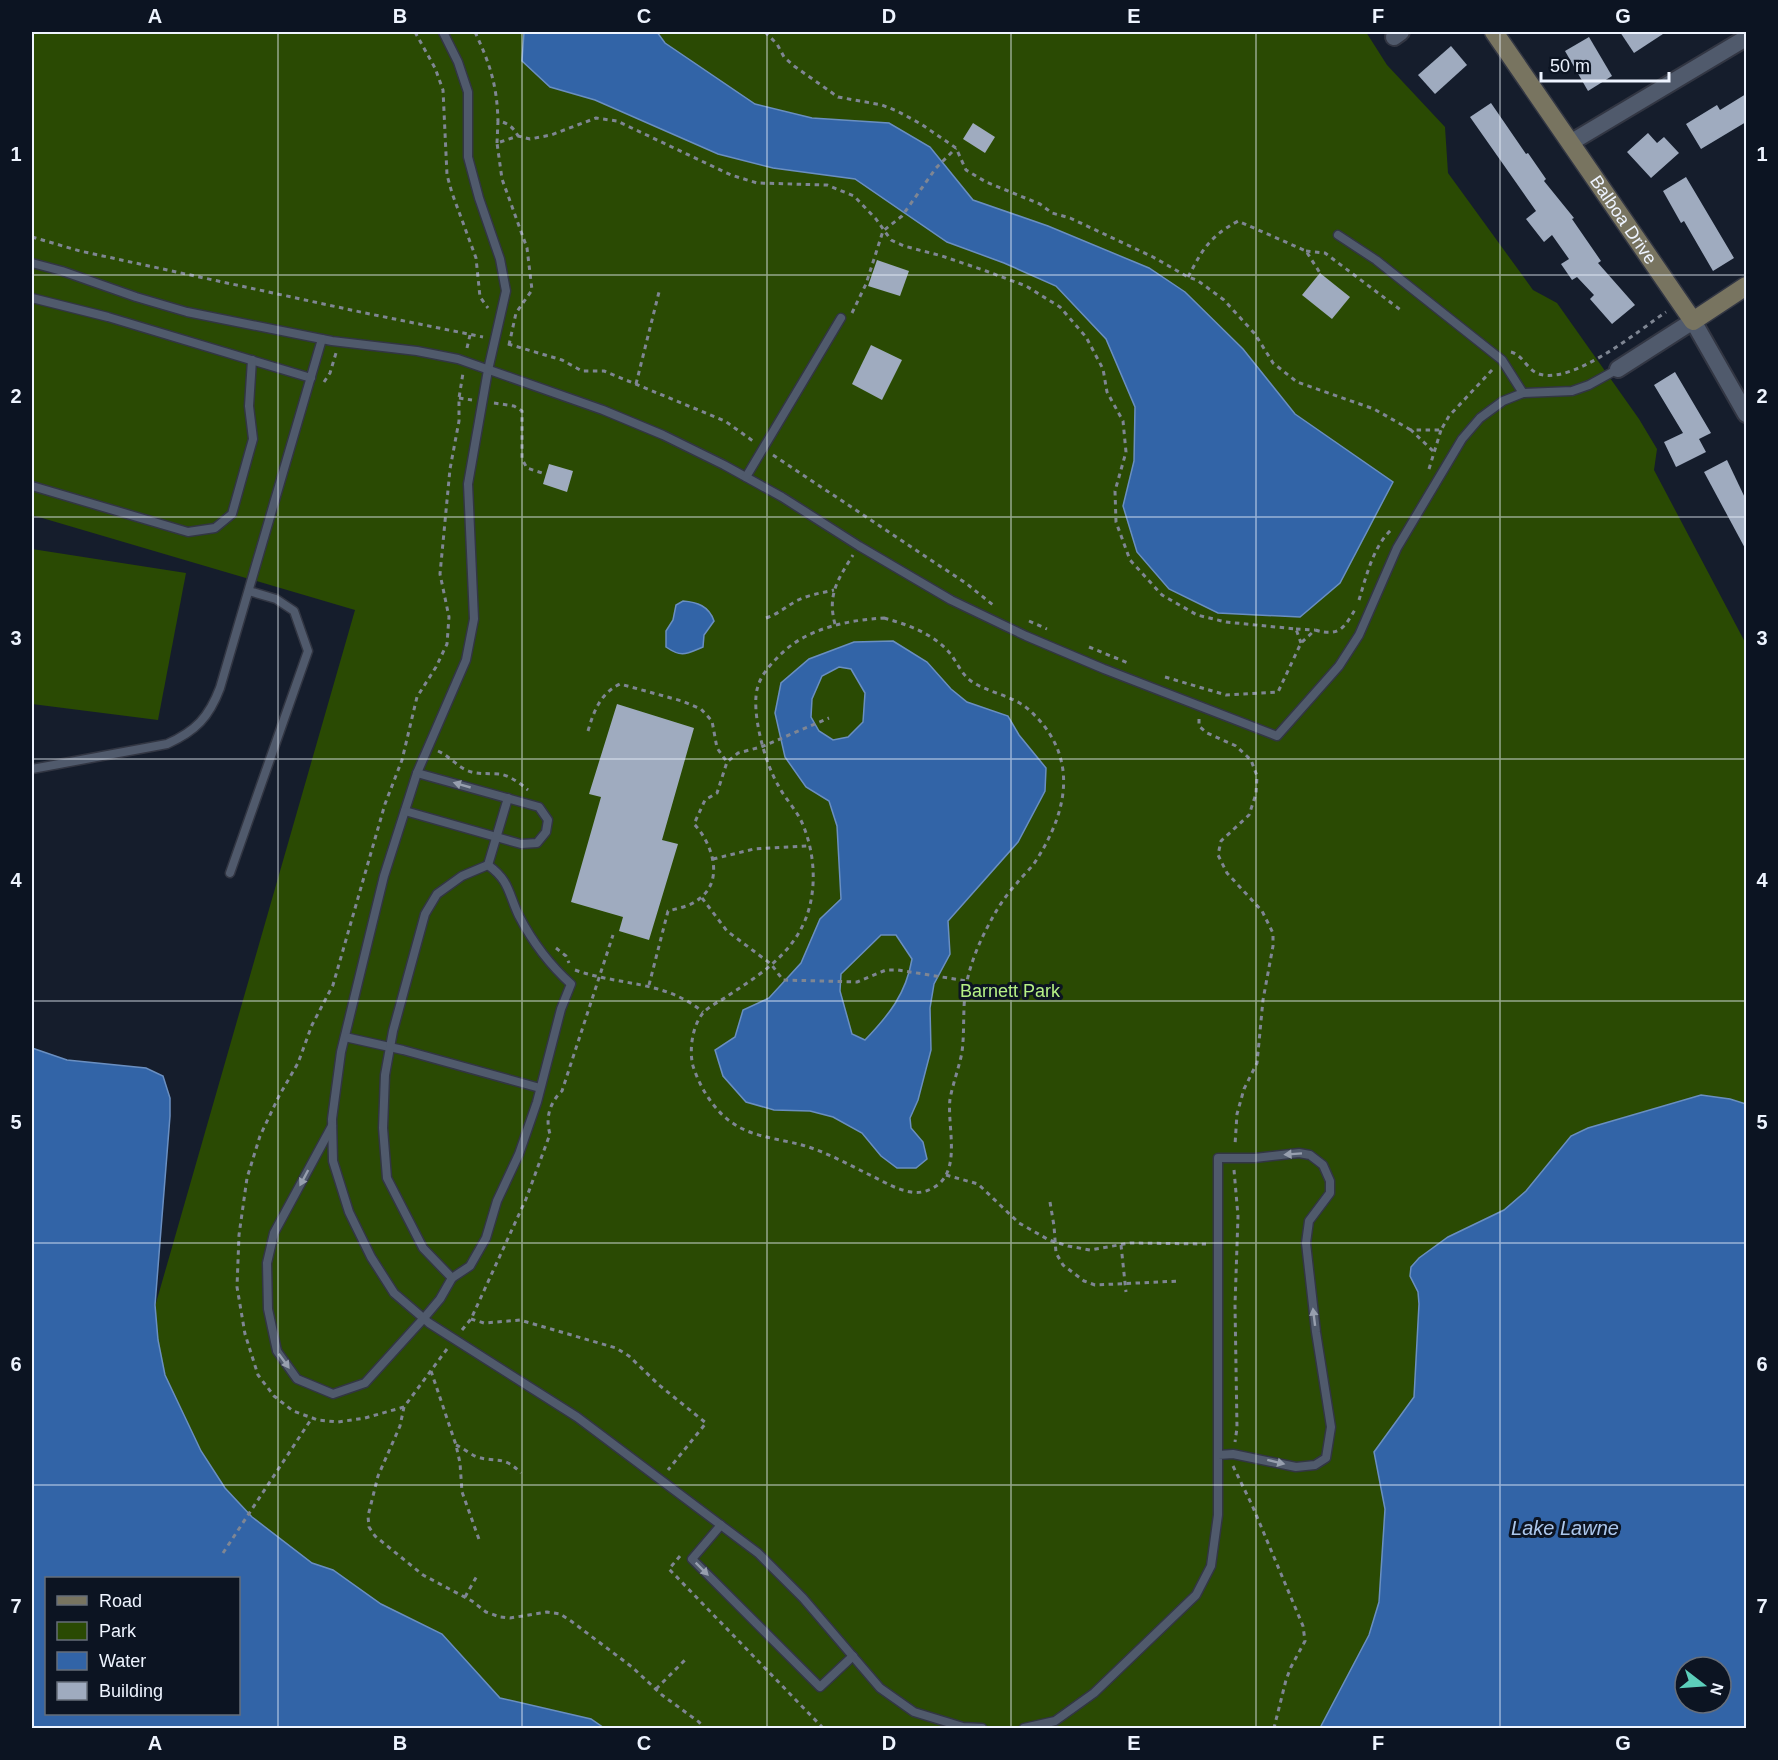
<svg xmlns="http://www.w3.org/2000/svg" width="1778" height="1760" font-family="Arial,sans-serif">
	<rect width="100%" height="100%" fill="#151d2c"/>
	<g fill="#2a4a03" fill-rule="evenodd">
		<path d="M32 32H1366L1387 65 1445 127 1448 173 1533 290 1557 303 1639 419 1657 449 1654 470 1746 644V1728H32L46 1714H238V1578L102 1491 355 610 32 515ZM1685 1667H1721V1703H1685Z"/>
		<polygon points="32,549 186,573 158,720 32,704"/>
	</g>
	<g fill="#3264a7" stroke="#6a8fc1" stroke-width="1.5" fill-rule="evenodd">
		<polygon points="524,32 657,32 665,43 755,104 812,118 889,123 930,147 973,200 1048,226 1149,268 1185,292 1243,349 1295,414 1393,482 1340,583 1300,617 1218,613 1169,589 1137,552 1123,506 1134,461 1135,407 1106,339 1056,286 1004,263 947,242 855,179 773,168 718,154 595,100 550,87 522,61"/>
		<path d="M683 601C697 602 709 606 714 621L704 635 703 647C686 654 682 658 666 647V631L673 620 676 605Z"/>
		<path d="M893 641 927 662 951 689 967 702 1008 716 1019 735 1046 768 1045 791 1018 842 948 921 950 954 934 984 930 1008 931 1050 918 1100 910 1118 911 1128 923 1142 927 1159 916 1168H897L881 1156 862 1133 833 1117 810 1111 774 1110 746 1102 723 1076 715 1050 735 1037 743 1010 769 998 801 963 820 919 841 899 837 826 829 801 806 787 785 757 775 713 781 683 809 659 854 642ZM839 667 851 669 865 693 863 722 848 737 833 740 819 731 811 717 812 699 822 676ZM881 935H896L912 959C906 994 889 1015 865 1040L852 1034 840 991 841 974Z"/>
		<path d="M32 1048 67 1060 146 1068 163 1076 170 1098V1116L155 1305 158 1340 165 1375 201 1451 225 1488 252 1517 312 1563 333 1570 381 1604 442 1634 500 1698 591 1719 604 1728H32ZM238 1578V1714H46V1578Z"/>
		<path d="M1701 1095 1730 1099 1746 1104V1728H1320L1369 1635 1379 1602 1385 1509 1374 1452 1414 1397 1419 1304 1418 1292 1410 1276 1411 1267 1419 1258 1448 1237 1504 1210 1526 1191 1571 1136 1588 1128ZM1685 1667H1721V1703H1685Z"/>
	</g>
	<g fill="#9fabbf">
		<polygon points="1620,32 1666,32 1634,53"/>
		<polygon points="1589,37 1612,76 1588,91 1565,51"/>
		<polygon points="1451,46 1467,65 1435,94 1418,75"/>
		<polygon points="1746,94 1746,122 1701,149 1686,124 1717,105 1720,110"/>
		<polygon points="1491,103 1526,154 1528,153 1546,179 1544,181 1574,218 1572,219 1601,261 1598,263 1635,305 1612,324 1590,299 1594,295 1577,277 1572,280 1561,264 1569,259 1552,235 1544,242 1526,219 1536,211 1470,117"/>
		<polygon points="973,123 995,137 985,153 963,139"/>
		<polygon points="1648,133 1657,143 1664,137 1679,153 1651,178 1627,152"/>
		<polygon points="1686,177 1734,258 1713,271 1684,221 1681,223 1663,191"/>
		<polygon points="877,260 909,271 900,296 868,286"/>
		<polygon points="1320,273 1350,297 1332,319 1302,295"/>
		<polygon points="871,345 902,360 882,400 852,384"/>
		<polygon points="1675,372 1711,433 1699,439 1706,452 1676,467 1664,442 1683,433 1654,385"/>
		<polygon points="1727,460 1746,500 1746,550 1704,472"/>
		<polygon points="549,464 573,471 567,492 543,484"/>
		<polygon points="617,704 694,728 662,840 678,844 649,940 619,931 623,917 571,902 601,797 589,794"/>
	</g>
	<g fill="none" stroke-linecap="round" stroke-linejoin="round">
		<defs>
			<g id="lane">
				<polyline points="443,32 458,62 468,92 468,157 479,198 500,259 506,291 488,370 468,484 474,619 466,660 417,773 384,876 341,1052 332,1119 333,1161 349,1212 371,1257 394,1293 429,1323 577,1417 758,1553 803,1598 880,1688 914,1712 963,1727 982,1728"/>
				<polyline points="1338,235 1376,260 1502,360 1523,393"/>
				<polyline points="32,263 62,271 136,297 187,312 332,341 417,351 458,359 603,410 663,435 724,465 782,497 859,546 951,600 1026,636 1104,669 1277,736 1339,666 1359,635 1397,548 1462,439 1480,418 1503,401 1523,393 1572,391 1589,385 1618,369"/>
				<polyline points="32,298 108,317 311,378"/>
				<polyline points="746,477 841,318"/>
				<polyline points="32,486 188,532 215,528 232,514 253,439 249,406 252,360"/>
				<path d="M32 769 167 744C196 731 209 717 220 688L322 339"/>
				<polyline points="405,811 521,844 537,843 546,832 548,820 539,807 417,773"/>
				<polyline points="488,865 508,798"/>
				<polyline points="230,873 308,651 294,611 276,599 249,591"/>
				<polyline points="345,1037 403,1050 540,1088"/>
				<polyline points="332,1126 274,1233 267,1263 268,1309 277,1351 297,1379 333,1394 365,1383 424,1318 440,1299 452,1278 423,1248 387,1178 383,1128 385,1075 393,1031 425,914 437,894 462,876 488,865"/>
				<path d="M452 1278 470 1266 486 1238 497 1201 519 1154 537 1102 561 1009 571 984C551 966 532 941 519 916 508 893 510 881 488 865"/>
				<polyline points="721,1525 692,1559 820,1687 853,1656"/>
				<polyline points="1024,1728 1055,1721 1094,1693 1196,1595 1211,1566 1218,1515 1218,1158 1255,1158 1299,1153 1310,1155 1323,1165 1330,1181 1330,1193 1309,1221 1306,1243 1316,1332 1331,1427 1326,1458 1315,1465 1296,1467 1233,1454 1218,1455"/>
			</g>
			<g id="street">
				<polyline points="1394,37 1401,32"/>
				<polyline points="1570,143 1746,38"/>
				<polyline points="1618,369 1693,321 1746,414"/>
			</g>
			<g id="secondary">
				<path id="s1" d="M1494 32 1693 321 1746 286"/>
			</g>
		</defs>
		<use href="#lane" stroke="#323643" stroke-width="11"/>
		<use href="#street" stroke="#323643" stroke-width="20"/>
		<use href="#secondary" stroke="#323643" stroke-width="21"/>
		<g stroke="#7f8693" stroke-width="3" stroke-dasharray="4.5 4.5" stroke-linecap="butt">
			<polyline points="415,32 435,68 443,90 447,175 452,193 476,258 480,297 488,308"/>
			<path d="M475 32C490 64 497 85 498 121"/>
			<polyline points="765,32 777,44 784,57 794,66 838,97 882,105 897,111 921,124 956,148 966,170 986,182 1040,204 1052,213 1070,218 1153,257 1188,277 1197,280 1224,300 1255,334 1273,363 1297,382 1374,409 1411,430"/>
			<path d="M497 143 498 121C508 123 513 127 518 136"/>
			<polyline points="32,237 80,251 365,313 483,337"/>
			<polyline points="1306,251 1325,253 1402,311"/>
			<path d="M1188 277C1203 249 1209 237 1238 221L1306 251 1320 273"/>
			<polyline points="852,313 866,284 883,231 902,216 936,168 956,148"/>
			<polyline points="508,344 562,360 582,371 604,371 725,421 753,441"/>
			<polyline points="509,345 516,313 532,290 527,248 502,179 497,143 518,136 530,139 551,135 596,118 617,121 731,175 757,183 827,185 854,196 876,219 891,240 904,246 942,256 986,271 1026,286 1060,307 1086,337 1103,369 1107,392 1123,421 1126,452 1115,491 1116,522 1130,560 1162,595 1197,615 1226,622 1296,629 1301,643"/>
			<polyline points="467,348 470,335"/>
			<path d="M1511 352C1523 355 1527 370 1539 374 1573 385 1638 331 1666 312"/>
			<polyline points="324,382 330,373 336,353"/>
			<polyline points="636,384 659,292"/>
			<polyline points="459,398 472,400"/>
			<polyline points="494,403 514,406 522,411 522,459 527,468 542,473"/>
			<polyline points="1433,451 1411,430 1441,430 1449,416 1493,369"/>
			<polyline points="773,455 967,584 993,605"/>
			<polyline points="1429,469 1441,430"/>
			<path d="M1359 600C1366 577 1373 547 1391 530"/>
			<path d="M766 618C778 614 786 607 796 601 808 595 821 593 834 590"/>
			<path d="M884 618C906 624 931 633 947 650 956 659 960 673 971 681 988 693 1012 695 1028 709 1078 753 1070 807 1037 859 1032 868 1023 875 1017 883 1008 893 1000 904 994 915 982 936 972 958 967 981 962 1005 965 1029 962 1052 959 1068 953 1083 950 1099 947 1124 960 1164 940 1183 932 1190 921 1194 911 1192 898 1190 886 1183 874 1177 851 1166 827 1152 802 1145 780 1139 753 1137 734 1124 715 1112 700 1088 693 1066 689 1051 692 1026 703 1013 709 1006 721 1001 729 995 760 975 792 954 806 918 817 889 815 854 803 825 797 810 785 799 778 785 765 763 750 710 758 686 762 673 772 663 781 654 807 628 849 620 884 618Z"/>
			<polyline points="1029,621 1047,629"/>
			<path d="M835 624C827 595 838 579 853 555"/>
			<polyline points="1296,629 1315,630"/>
			<polyline points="1089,647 1128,663"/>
			<path d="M1165 677 1226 695 1278 692 1301 643 1315 630C1340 637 1344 628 1356 608"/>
			<polyline points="1199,719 1199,726 1207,733 1236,746 1251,760 1257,776 1256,794 1249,815 1221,841 1218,855 1227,873 1262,911 1273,933 1273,946 1263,1000 1257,1063 1244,1089 1237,1114 1235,1145"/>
			<path d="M588 731C594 710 601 693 620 684L682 701 701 709 712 721 717 748 727 762"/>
			<path d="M438 751C449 756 456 765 466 770 477 775 487 773 499 774 509 775 521 784 528 790"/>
			<polyline points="713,859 754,849 808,846"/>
			<polyline points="702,898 727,931 771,964 783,980 857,982 886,970 898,970 967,981"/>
			<polyline points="556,948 566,956 569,963"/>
			<path d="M575 970C620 986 664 980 703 1012"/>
			<path d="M649 985 668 911C679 908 691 906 699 899 725 880 712 843 694 824L705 800 717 793 727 762 738 753 761 747 829 718"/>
			<polyline points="1234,1170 1238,1216 1235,1305 1237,1428 1235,1442"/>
			<polyline points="946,1175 978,1184 1019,1223 1049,1240 1068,1246 1090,1250 1130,1243 1206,1244"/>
			<polyline points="1050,1202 1054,1226 1056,1253 1063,1265 1084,1281 1095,1285 1180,1281"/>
			<polyline points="1121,1245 1126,1292"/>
			<polyline points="471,1319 484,1323 520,1320 616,1348 629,1356 659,1385 706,1423 668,1470"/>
			<path d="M462 1330 471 1319 526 1199 550 1134C545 1118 550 1102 562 1091L613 935"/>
			<polyline points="447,1349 404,1407 400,1426 378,1476 368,1516 369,1527 375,1536 423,1575 472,1601 486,1612 500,1617 510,1618 547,1612 560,1614 571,1621 632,1667 662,1695 699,1722 704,1728"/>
			<polyline points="431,1371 456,1445 460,1463 462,1492 480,1542"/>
			<polyline points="404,1407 365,1418 338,1422 318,1420 293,1411 274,1396 258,1375 245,1334 237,1287 239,1235 247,1178 260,1136 279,1096 298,1063 312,1025 333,985 385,804 402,760 417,697 436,667 447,644 449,617 440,574 450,469 459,421 459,398 463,373"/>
			<path d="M456 1445C463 1448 470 1454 477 1457 498 1463 503 1455 521 1473"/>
			<polyline points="1233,1466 1252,1505 1303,1626 1305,1641 1291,1667 1286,1680 1274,1728"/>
			<polyline points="223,1553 312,1418"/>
			<polyline points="680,1556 669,1569 823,1728"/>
			<polyline points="465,1597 478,1574"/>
			<polyline points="656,1689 686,1659"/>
		</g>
		<use href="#lane" stroke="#505a6c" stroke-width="8"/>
		<use href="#street" stroke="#505a6c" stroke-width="16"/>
		<use href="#secondary" stroke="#787460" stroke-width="18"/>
	</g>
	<defs><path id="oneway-solid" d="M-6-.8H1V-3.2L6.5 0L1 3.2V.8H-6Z" transform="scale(1.5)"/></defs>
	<g fill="#979fae">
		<use href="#oneway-solid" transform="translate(462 785) rotate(-164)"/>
		<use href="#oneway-solid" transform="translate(1293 1154) rotate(176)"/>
		<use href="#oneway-solid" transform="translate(304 1178) rotate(118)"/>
		<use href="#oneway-solid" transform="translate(1314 1317) rotate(-97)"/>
		<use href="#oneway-solid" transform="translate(284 1361) rotate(54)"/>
		<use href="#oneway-solid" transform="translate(1276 1462) rotate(14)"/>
		<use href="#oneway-solid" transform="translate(702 1569) rotate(45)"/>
	</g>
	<path fill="none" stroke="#eef4ff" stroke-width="1.5" stroke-opacity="0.55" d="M278 32V1728M522 32V1728M767 32V1728M1011 32V1728M1256 32V1728M1500 32V1728M32 275H1746M32 517H1746M32 759H1746M32 1001H1746M32 1243H1746M32 1485H1746"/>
	<g text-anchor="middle" stroke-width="6" stroke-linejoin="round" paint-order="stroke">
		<g font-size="18" fill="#eef4ff" stroke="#0c1422">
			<text dy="6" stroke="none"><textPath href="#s1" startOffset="228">Balboa Drive</textPath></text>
		</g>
		<g font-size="18" fill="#b6f186" stroke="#0c1422">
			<text x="1010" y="997">Barnett Park</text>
		</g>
		<g font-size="20" font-style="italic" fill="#acc7ec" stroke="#0c1422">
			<text x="1565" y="1535">Lake Lawne</text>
		</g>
	</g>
	<rect width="1778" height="1760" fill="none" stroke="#0c1422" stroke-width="66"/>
	<rect x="45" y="1577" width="195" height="138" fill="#0c1422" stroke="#666e7a" stroke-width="1.5"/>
	<rect x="57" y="1596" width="30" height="9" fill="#787460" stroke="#666e7a" stroke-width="1.5"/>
	<text x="99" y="1607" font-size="18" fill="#eef4ff">Road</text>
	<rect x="57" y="1622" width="30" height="18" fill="#2a4a03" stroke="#666e7a" stroke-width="1.5"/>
	<text x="99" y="1637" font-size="18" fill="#eef4ff">Park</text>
	<rect x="57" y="1652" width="30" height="18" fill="#3264a7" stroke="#666e7a" stroke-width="1.5"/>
	<text x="99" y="1667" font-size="18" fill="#eef4ff">Water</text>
	<rect x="57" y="1682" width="30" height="18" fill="#9fabbf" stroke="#666e7a" stroke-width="1.5"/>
	<text x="99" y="1697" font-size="18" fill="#eef4ff">Building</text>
	<g transform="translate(1703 1685) rotate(107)"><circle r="28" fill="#0c1422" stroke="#666e7a" stroke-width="1.5"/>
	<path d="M0-4.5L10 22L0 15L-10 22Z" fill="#5cceba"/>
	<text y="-9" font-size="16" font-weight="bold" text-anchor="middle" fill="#eef4ff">N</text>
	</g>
	<path d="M1541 72v9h128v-9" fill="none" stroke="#eef4ff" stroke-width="3"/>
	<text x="1550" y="72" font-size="18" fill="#eef4ff" stroke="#0c1422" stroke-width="4.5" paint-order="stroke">50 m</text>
	<rect x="33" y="33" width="1712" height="1694" fill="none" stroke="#eef4ff" stroke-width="2"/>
	<g font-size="20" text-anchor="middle" font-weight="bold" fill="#eef4ff">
		<text x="155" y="23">A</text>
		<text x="400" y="23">B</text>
		<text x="644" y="23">C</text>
		<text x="889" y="23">D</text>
		<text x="1134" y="23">E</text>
		<text x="1378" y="23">F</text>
		<text x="1623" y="23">G</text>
		<text x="16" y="161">1</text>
		<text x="1762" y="161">1</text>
		<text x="16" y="403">2</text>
		<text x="1762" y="403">2</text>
		<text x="16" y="645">3</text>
		<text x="1762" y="645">3</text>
		<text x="16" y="887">4</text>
		<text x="1762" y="887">4</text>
		<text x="16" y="1129">5</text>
		<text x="1762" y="1129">5</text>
		<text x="16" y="1371">6</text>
		<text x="1762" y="1371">6</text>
		<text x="16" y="1613">7</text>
		<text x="1762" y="1613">7</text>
		<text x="155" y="1750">A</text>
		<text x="400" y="1750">B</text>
		<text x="644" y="1750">C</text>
		<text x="889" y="1750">D</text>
		<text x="1134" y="1750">E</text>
		<text x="1378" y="1750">F</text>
		<text x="1623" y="1750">G</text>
	</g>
</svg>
